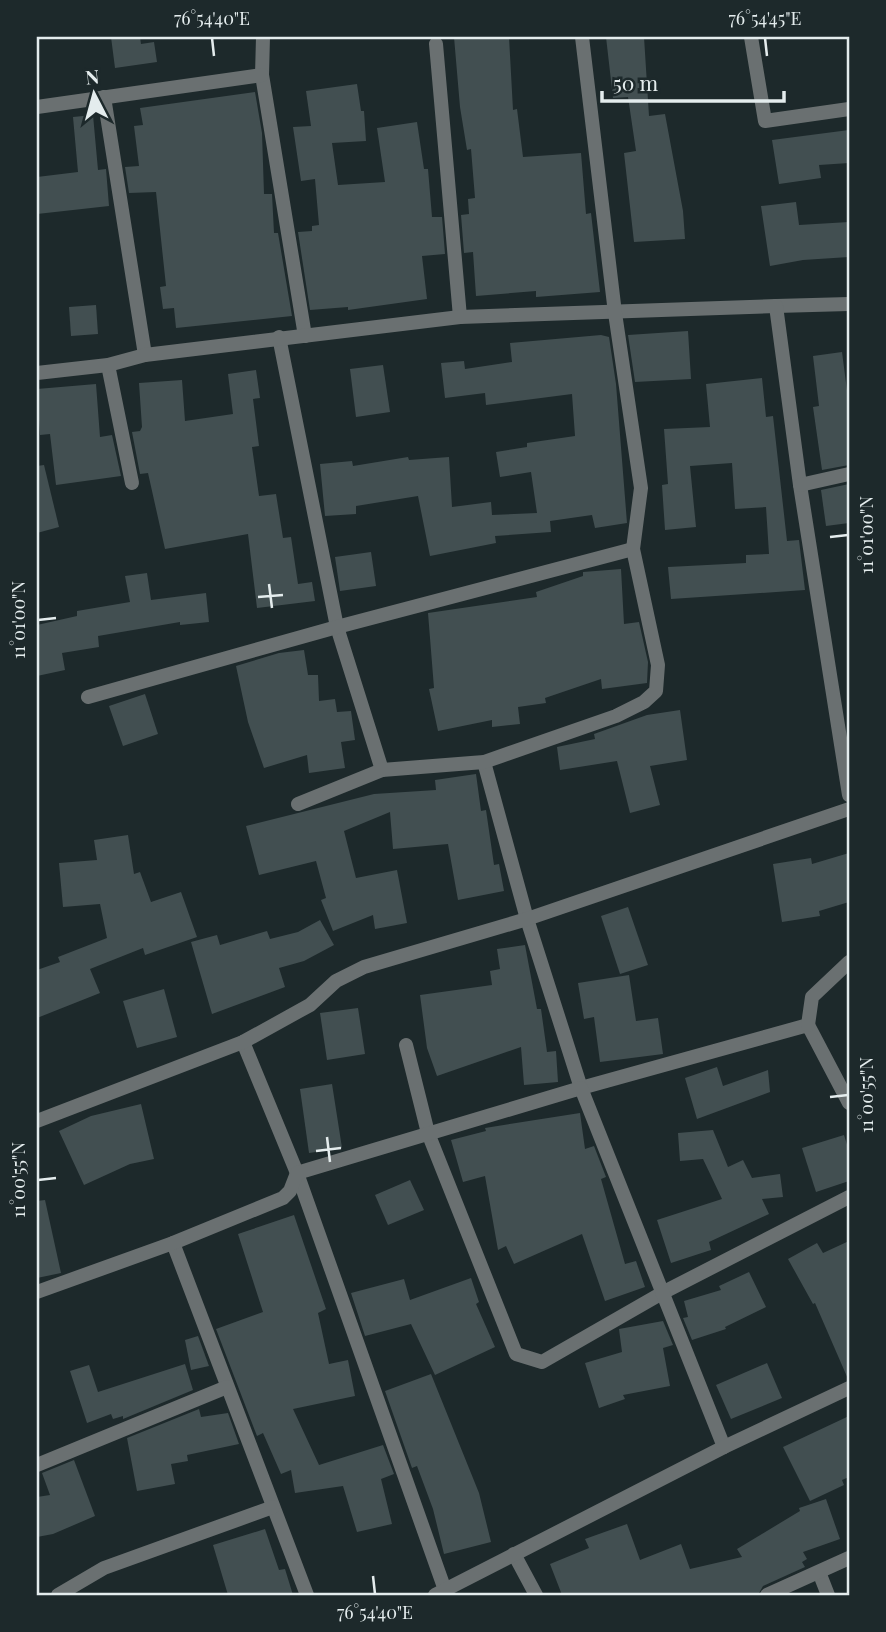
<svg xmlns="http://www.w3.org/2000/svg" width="886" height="1632" font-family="'Playfair Display',serif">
	<rect width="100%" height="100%" fill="#1d292b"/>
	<g fill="#424f51">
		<polygon points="111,37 140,37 141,44 154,42 157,62 115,68"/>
		<polygon points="454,37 509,37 513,110 517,109 523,157 581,153 586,214 591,213 600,292 536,297 536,291 476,296 473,252 464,253 461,215 469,214 468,199 475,198 471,149 467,150 460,107"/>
		<polygon points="606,37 644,37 649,116 665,114 683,211 685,239 634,242 624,153 636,151 628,97 613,98"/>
		<polygon points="357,84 361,111 364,111 366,141 332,143 338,185 385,182 377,128 417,122 424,169 428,169 432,217 442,217 445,254 422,256 427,299 348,310 348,307 310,310 298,232 312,231 312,226 319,225 315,179 301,181 293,127 311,126 306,91"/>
		<polygon points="255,92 262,133 264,194 272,194 274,233 278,233 292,316 176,328 174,308 163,309 160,287 166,286 156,192 129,193 125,167 139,166 134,126 143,125 140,108"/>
		<polygon points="93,115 98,170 106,169 109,206 37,214 37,177 78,172 73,117"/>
		<polygon points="849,130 849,163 819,165 821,178 779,184 772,140"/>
		<polygon points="796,202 799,225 849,222 849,257 803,260 770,266 761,206"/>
		<polygon points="96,305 98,334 71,336 69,307"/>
		<polygon points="688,331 691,379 635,382 628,335"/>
		<polygon points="601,335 609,337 616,384 627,523 595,528 592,515 550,521 551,532 495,536 496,543 430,556 418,496 356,506 356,514 325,516 320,464 352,461 353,466 408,457 409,460 449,457 452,507 491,502 492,515 537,513 531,472 500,477 496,452 527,447 527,443 575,436 572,394 486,405 485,393 445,398 441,363 464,361 465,369 512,362 510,343"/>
		<polygon points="842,352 849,406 849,465 822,470 813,407 819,406 813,356"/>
		<polygon points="383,365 390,412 356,417 350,369"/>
		<polygon points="256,370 260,398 253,399 259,446 252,447 259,496 276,494 283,538 291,537 298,584 312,582 315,601 257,608 248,534 165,549 148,473 140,474 132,432 140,431 142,427 139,383 182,380 185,421 233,414 228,374"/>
		<polygon points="762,378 766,417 773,416 787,541 799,540 805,590 671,599 668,567 746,563 746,555 769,554 766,507 735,509 732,463 690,466 696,527 665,530 662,485 668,484 664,429 710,427 706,384"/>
		<polygon points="96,384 100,437 112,435 121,476 56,485 50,434 40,435 37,389"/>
		<polygon points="44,465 59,527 37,533 37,466"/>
		<polygon points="849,484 849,523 826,526 821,490"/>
		<polygon points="371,552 376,586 340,591 335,557"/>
		<polygon points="621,569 624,624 639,622 648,662 647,683 602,689 601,679 545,698 546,703 518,707 520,724 492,727 492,720 438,731 429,689 434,688 428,613 537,597 536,592 583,576 583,572"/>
		<polygon points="147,573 151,600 206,593 209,622 180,625 180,622 98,636 99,647 62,653 65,670 37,676 37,625 77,616 77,611 130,602 125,576"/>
		<polygon points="304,650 308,675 318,675 319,701 335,699 337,712 351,711 355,740 341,742 345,768 309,773 307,755 264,768 248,722 236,666 279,653"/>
		<polygon points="145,694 158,734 123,746 109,706"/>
		<polygon points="680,710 687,760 650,766 660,805 630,813 617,761 560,770 557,747 595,739 594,734 647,715"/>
		<polygon points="476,774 481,811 486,810 494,865 499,864 504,891 458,900 448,844 393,849 390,812 344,831 356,878 397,870 407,923 375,929 373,915 333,931 321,900 326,898 316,861 259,875 246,826 374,794 436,790 435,780"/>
		<polygon points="128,835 134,874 140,872 151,902 181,892 197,937 145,955 143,948 90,969 100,993 37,1018 37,970 60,962 58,957 107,938 100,904 63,907 59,863 97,860 94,840"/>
		<polygon points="849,853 849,902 819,911 820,916 782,922 773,864 811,858 812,864"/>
		<polygon points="628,907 648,965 620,974 601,916"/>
		<polygon points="320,920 334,945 304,961 279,968 285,987 212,1014 191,942 217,935 220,945 267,931 270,939 298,932"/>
		<polygon points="525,945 537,1009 541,1009 547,1052 556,1051 558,1082 524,1085 521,1047 437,1076 427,1048 420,995 492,985 490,971 500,969 497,949"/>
		<polygon points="629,975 636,1021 658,1018 663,1054 600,1062 594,1017 584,1019 578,983"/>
		<polygon points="164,989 177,1037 137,1048 123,1001"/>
		<polygon points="358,1008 365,1054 327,1060 320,1013"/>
		<polygon points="717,1067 723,1086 768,1070 770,1092 697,1119 685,1078"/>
		<polygon points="332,1084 342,1148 309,1153 300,1089"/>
		<polygon points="141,1104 154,1159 130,1164 84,1185 59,1131 91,1116"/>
		<polygon points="580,1113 585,1149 594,1146 606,1177 601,1179 625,1264 636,1261 645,1287 605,1301 582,1234 514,1264 506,1246 498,1250 485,1176 463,1182 451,1140 486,1131 485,1128"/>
		<polygon points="713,1130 728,1167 743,1160 752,1178 780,1174 783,1197 762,1199 769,1214 709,1242 711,1250 671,1263 657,1220 722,1199 703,1159 680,1161 678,1133"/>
		<polygon points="844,1135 849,1151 849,1181 816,1192 802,1148"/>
		<polygon points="410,1180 424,1210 388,1225 375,1195"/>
		<polygon points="45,1200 61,1273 37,1278 37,1201"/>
		<polygon points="294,1215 326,1309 318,1313 329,1364 348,1360 355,1396 293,1409 319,1465 383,1445 394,1474 381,1479 392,1524 357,1532 343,1486 295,1493 291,1470 281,1474 263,1433 257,1436 216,1329 263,1312 238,1234"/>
		<polygon points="849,1241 849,1378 848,1379 815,1303 813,1304 788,1259 817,1243 823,1253"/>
		<polygon points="749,1272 766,1307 725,1327 726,1329 692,1340 683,1318 688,1317 684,1301 721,1290 719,1286"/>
		<polygon points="471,1278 479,1302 476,1304 495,1347 435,1375 411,1324 365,1336 351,1293 404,1279 410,1300"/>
		<polygon points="663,1321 673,1345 663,1348 670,1386 623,1395 625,1399 599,1408 585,1363 622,1352 619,1329"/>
		<polygon points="198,1336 209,1366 191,1370 185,1340"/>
		<polygon points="767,1363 782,1398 731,1419 716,1385"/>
		<polygon points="185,1364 193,1390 123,1419 123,1416 113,1419 111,1414 87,1423 70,1371 89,1365 98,1392"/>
		<polygon points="431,1374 479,1493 491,1542 444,1554 433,1509 417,1466 412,1468 385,1391"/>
		<polygon points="199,1409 201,1417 228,1413 239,1444 187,1455 188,1461 171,1464 175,1484 137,1491 127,1438"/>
		<polygon points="849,1416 849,1477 842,1480 844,1485 810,1501 783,1447"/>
		<polygon points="74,1460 95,1516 53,1534 37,1537 37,1497 50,1495 42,1473"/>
		<polygon points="826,1499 840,1539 803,1552 807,1559 802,1562 805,1567 763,1586 758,1595 562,1595 550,1564 589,1548 585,1539 627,1524 640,1560 681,1544 690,1569 742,1557 737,1549 800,1511 799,1508"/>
		<polygon points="265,1529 279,1570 285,1569 293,1595 228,1595 213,1545"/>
	</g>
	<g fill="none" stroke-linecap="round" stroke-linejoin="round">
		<g stroke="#6a7071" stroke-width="14">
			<polyline points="263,37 262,75 305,336"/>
			<polyline points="751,37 765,121 849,109"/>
			<polyline points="436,44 460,317"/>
			<polyline points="104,97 145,355"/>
			<polyline points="37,107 262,75"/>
			<polyline points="776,306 849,304"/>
			<polyline points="279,337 337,627 382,770"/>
			<polyline points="108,365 132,483"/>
			<polyline points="37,373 108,365 145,355 460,317 776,306 800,485 849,795"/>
			<polyline points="800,485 849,474"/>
			<polyline points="88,697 337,627 633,549"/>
			<polyline points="484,762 527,919 581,1088 808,1025 849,1103"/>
			<polyline points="298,804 382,770 484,762 616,716 644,702 656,691 658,665 633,549 641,488 615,313 582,37"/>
			<polyline points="808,1025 812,997 849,962"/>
			<polyline points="243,1042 297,1173 445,1590"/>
			<polyline points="406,1045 428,1133 516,1354 542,1362 664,1292 849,1197"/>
			<polyline points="37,1121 243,1042 310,1005 336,981 364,967 527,919 849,809"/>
			<polyline points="173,1243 307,1595"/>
			<polyline points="37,1292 173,1243 283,1198 290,1191 297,1173 581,1088 724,1447"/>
			<polyline points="37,1465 227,1387"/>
			<polyline points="514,1554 536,1595"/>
			<polyline points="819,1572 828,1595"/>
			<polyline points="58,1595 104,1568 273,1507"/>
			<polyline points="435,1595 724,1447 849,1388"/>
			<polyline points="767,1595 849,1558"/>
		</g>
	</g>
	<path fill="none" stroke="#e4eced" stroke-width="2.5" d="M212 38 214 56M765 38 767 56M830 537 848 535M269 584 272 608M258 597 283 595M38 620 56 618M830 1097 848 1095M327 1137 330 1162M316 1151 341 1148M38 1180 56 1178M373 1576 375 1594"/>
	<rect width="886" height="1632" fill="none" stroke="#1d292b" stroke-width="77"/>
	<g transform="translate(94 94) rotate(354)" stroke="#1d292b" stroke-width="5" paint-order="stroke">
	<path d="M0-5L12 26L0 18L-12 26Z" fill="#e4eced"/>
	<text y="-10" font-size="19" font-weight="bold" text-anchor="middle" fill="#e4eced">N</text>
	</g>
	<path d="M602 91v10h182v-10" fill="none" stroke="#e4eced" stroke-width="3.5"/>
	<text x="613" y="91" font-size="21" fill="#e4eced" stroke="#1d292b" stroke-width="5" paint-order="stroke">50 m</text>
	<rect x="38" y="38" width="810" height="1556" fill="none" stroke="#e4eced" stroke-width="2.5"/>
	<g font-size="18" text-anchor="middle" fill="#e4eced">
		<text x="212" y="25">76°54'40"E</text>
		<text x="765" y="25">76°54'45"E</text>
		<text transform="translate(867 535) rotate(-90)" y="6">11°01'00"N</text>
		<text transform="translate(19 620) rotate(-90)" y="6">11°01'00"N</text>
		<text transform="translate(867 1095) rotate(-90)" y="6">11°00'55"N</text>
		<text transform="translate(19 1180) rotate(-90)" y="6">11°00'55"N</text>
		<text x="375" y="1619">76°54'40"E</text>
	</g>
</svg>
